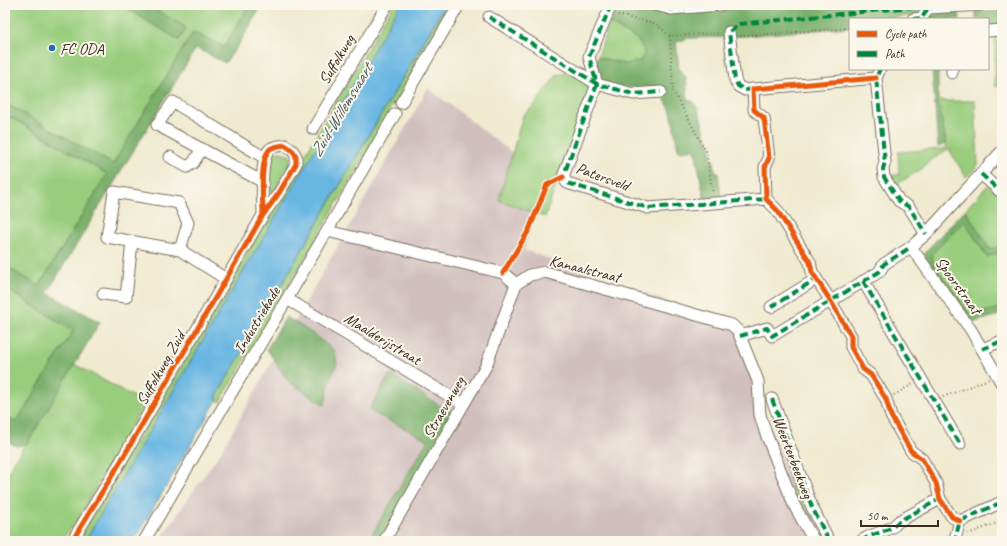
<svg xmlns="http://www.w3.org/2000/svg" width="1007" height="546" font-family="Caveat,sans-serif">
	<rect width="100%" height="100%" fill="#fbf7ec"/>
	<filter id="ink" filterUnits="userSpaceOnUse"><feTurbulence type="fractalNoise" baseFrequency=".025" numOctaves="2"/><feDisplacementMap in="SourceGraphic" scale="8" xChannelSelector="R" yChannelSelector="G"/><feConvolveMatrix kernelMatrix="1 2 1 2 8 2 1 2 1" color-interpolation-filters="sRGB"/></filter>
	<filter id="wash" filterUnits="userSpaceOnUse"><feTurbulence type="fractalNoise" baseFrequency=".012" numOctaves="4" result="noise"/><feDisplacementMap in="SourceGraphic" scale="16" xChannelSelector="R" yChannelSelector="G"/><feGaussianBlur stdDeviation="0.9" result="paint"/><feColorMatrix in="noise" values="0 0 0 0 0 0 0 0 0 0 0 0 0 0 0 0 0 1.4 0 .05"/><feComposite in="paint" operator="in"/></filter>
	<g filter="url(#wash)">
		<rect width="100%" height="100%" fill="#f0ead0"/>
		<polygon fill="#d1bfbe" points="428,88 545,178 529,230 525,250 734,325 767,420 799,498 823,541 159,541 220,453"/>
		<g fill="#99cd7d" stroke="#6a7c4e">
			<polygon points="5,5 121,5 179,40 185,27 148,5 249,5 224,47 193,32 113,164 5,103"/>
			<polygon points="393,5 400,5 85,541 78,541"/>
			<polygon points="446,5 454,5 398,99 397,98 388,112 390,113 220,402 217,400 217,395"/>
			<polygon points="609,23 637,39 645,52 640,61 624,64 598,57"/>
			<polygon points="995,33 998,33 999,86 995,86"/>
			<polygon points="568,73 587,81 590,89 545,217 499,200 523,115 533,107 557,75"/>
			<polygon points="938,101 975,101 978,165 966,177 949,149 931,160 923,168 895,185 892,181 891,175 899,175 898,152 942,149 947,147"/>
			<polygon points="5,114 108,174 39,286 5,266"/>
			<polygon points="281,152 289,155 291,158 289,164 271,197 269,163 271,157 275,153"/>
			<polygon points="988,185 1002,197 1002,245 990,250 965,210"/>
			<polygon points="964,220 987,257 997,253 1002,268 1002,307 971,316 934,265 931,255"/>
			<polygon points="5,288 73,331 18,420 15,422 5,417"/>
			<polygon points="74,364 145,403 77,520 62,539 60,541 5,541 5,477"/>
			<polygon points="792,476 794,481 799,483 825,541 820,541 799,504 788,478"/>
		</g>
		<g fill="#7ab06c" stroke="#5a6d45">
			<polygon points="121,5 148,5 185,27 186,30 179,40"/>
			<polygon points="249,5 262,5 239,44 225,63 196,48 47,293 100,322 27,444 16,446 5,440 5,417 15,422 18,419 73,331 5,288 5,266 39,286 107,174 5,114 5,103 113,164 193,32 224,47"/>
			<path d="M617 5H632L630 11 645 15 647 8 667 13 789 5H926L919 15 881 19H850V27L732 37 688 38 676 42 679 69 686 78 688 101H693L698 109 707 139 710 144 711 160H714L715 172 718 173 721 197 704 198 695 149 680 151 678 150 671 111 658 86C645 87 610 90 600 79 598 76 596 71 594 68L598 57 625 64 640 61 645 52 637 39 609 23Z"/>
			<polygon points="1002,11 1002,26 988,26 988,19 976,19 976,12"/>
			<polygon points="939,13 959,13 960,19 926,19 932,15"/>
			<polygon points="932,69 938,69 938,101 946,144 938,147"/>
			<polygon points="965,210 990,249 1002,245 1002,251 987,257 964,221 931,255 934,265 970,316 1002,307 1002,314 968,324 925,258 925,252"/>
			<polygon points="286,317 309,331 335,351 337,364 329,382 325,405 289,382 267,349"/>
			<polygon points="390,374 454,415 379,541 368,541 428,440 372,412 370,408"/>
		</g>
		<polygon fill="#68b6e2" stroke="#527080" points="400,5 445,5 217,395 217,400 134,541 85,541"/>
	</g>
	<g filter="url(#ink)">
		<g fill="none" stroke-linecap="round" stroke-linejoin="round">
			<defs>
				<g id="minor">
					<polyline points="611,5 589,57 597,84 563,177 567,183 648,208 766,199"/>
					<polyline points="655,5 671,9 720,5"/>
					<polyline points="927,5 928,8 983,5"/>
					<polyline points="489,17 597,84 633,94 661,92"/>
					<polyline points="913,19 922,18 928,8"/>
					<polyline points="988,31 1002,30"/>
					<polyline points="729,32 735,80 738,86 745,90 753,89"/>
					<polyline points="880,69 876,78 885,162 883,169 884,177 899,201 909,207 926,234"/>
					<polyline points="952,73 952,69"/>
					<polyline points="876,78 753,89 754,110 764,118 769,158 765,167 766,199 777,210 810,262 812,272 830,300 851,336 851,347 863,369 871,375 886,399 891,416 911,451 922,459 936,483 940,499 952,517 960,521"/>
					<polyline points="401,103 459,5"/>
					<polyline points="313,129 387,5"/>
					<polyline points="170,157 187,167 193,163 202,149"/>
					<polyline points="981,174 1002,193"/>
					<polyline points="263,182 157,125 173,102 265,158"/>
					<polyline points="327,231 503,273 516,284"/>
					<polyline points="911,247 971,330 1002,384"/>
					<polyline points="180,250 188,223 179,203 114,192 107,237 180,250 226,279"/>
					<polyline points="863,281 960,444"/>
					<polyline points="516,284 530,275 545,272 732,325 737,330 740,336 758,381 760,415 766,434 794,505 814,541"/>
					<polyline points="103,294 126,297 132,242"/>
					<polyline points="287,299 463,404"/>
					<polyline points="771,307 816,279"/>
					<polyline points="740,336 767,328 772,336 879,272 884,264 911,247 926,234 1002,151"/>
					<polyline points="982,349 1002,341"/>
					<polyline points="772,399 812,507 829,541"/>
					<path d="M72 541 121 461 263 215 279 193 296 164V156L293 151 285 145C280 146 273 146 270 149 259 159 263 200 263 215"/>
					<polyline points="144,541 327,231 395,114"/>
					<polyline points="384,541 486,366 516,284"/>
					<path d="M861 541C865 539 868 536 873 535 884 530 890 531 899 521L940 499"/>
					<polyline points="951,541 955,539 960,521 1002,502"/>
				</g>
			</defs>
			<use href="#minor" stroke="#7a6d5c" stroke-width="13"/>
			<g stroke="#7a6d5c" stroke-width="2" stroke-dasharray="1 3" stroke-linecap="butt">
				<polyline points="618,15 656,24 670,36 720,33"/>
				<polyline points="670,36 673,91"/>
				<polyline points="740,36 850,28"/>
				<polyline points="673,91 706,151 713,194"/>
				<polyline points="894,395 913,384"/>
				<polyline points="943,397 989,379"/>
				<polyline points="968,534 1002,521"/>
			</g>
			<use href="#minor" stroke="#fff" stroke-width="11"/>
			<g stroke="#00873e" stroke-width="4" stroke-dasharray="8 4" stroke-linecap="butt">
				<polyline points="611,5 589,57 597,84 563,177 567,183 648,208 766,199"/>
				<polyline points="655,5 671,9 720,5"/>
				<polyline points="927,5 928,8 983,5"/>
				<polyline points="489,17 597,84 633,94 661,92"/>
				<polyline points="1000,48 1002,48"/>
				<polyline points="1000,56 1002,56"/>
				<polyline points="880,69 876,78 885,162 883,169 884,177 899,201 909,207 926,234"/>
				<polyline points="1000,72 1002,72"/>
				<polyline points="753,89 745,90 738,86 735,80 729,32 739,24 912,7 928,8 922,18 913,19"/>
				<polyline points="981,174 1002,193"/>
				<polyline points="863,281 960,444"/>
				<polyline points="771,307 816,279"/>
				<polyline points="740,336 767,328 772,336 879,272 884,264 911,247"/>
				<polyline points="982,349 1002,341"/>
				<polyline points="772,399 812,507 829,541"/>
				<path d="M861 541C865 539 868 536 873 535 884 530 890 531 899 521L940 499"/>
				<polyline points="951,541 955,539 960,521 1002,502"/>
			</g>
			<defs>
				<g id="cycleway">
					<polyline points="876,78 753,89 754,110 764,118 769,158 765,167 766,199 777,210 810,262 812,272 830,300 851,336 851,347 863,369 871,375 886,399 891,416 911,451 922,459 936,483 940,499 952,517 960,521"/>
					<polyline points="503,273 529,230 547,185 563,177"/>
					<path d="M72 541 121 461 263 215 279 193 296 164V156L293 151 285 145C280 146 273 146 270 149 259 159 263 200 263 215"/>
				</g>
			</defs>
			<use href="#cycleway" stroke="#fbf7ec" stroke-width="8"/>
			<use href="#cycleway" stroke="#e8590c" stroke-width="5"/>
		</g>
	</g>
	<circle fill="#1f6fb2" stroke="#fbf7ec" stroke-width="1.5" cx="52" cy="48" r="4"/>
	<g text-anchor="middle" stroke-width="4" stroke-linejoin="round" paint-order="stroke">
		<g font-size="16" fill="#3b2a1e" stroke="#fbf7ec" text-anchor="start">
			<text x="60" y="54">FC ODA</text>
		</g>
		<g font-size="16" fill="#3b2a1e" stroke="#fbf7ec">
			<text transform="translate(336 59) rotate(-59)" y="6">Suffolkweg</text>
			<text transform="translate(603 176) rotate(20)" y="6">Patersveld</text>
			<text transform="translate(585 268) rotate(14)" y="6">Kanaalstraat</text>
			<text transform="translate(959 285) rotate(54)" y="6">Spoorstraat</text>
			<text transform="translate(256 320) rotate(-59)" y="6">Industriekade</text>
			<text transform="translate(383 338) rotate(31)" y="6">Maalderijstraat</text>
			<text transform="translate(160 368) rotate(-60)" y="6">Suffolkweg Zuid</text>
			<text transform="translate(443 407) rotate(-60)" y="6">Straevenweg</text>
			<text transform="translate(794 457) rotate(69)" y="6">Weerterbeekweg</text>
		</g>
		<g font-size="17" font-style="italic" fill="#4b5b63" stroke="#fbf7ec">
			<text transform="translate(341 110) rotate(-59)" y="6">Zuid-Willemsvaart</text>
		</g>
	</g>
	<rect width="1007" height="546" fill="none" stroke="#fbf7ec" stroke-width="20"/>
	<rect x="849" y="18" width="140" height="52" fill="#fbf7ec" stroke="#aea59a"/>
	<rect x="857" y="31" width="20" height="6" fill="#e8590c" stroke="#aea59a"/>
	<text x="885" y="38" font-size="12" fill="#3b2a1e">Cycle path</text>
	<rect x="857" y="51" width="20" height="6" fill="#00873e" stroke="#aea59a"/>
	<text x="885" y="58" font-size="12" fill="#3b2a1e">Path</text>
	<path d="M861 520v6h77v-6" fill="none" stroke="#3b2a1e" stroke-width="2"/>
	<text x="867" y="520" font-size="12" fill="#3b2a1e" stroke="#fbf7ec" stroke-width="3" paint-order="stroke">50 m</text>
</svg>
